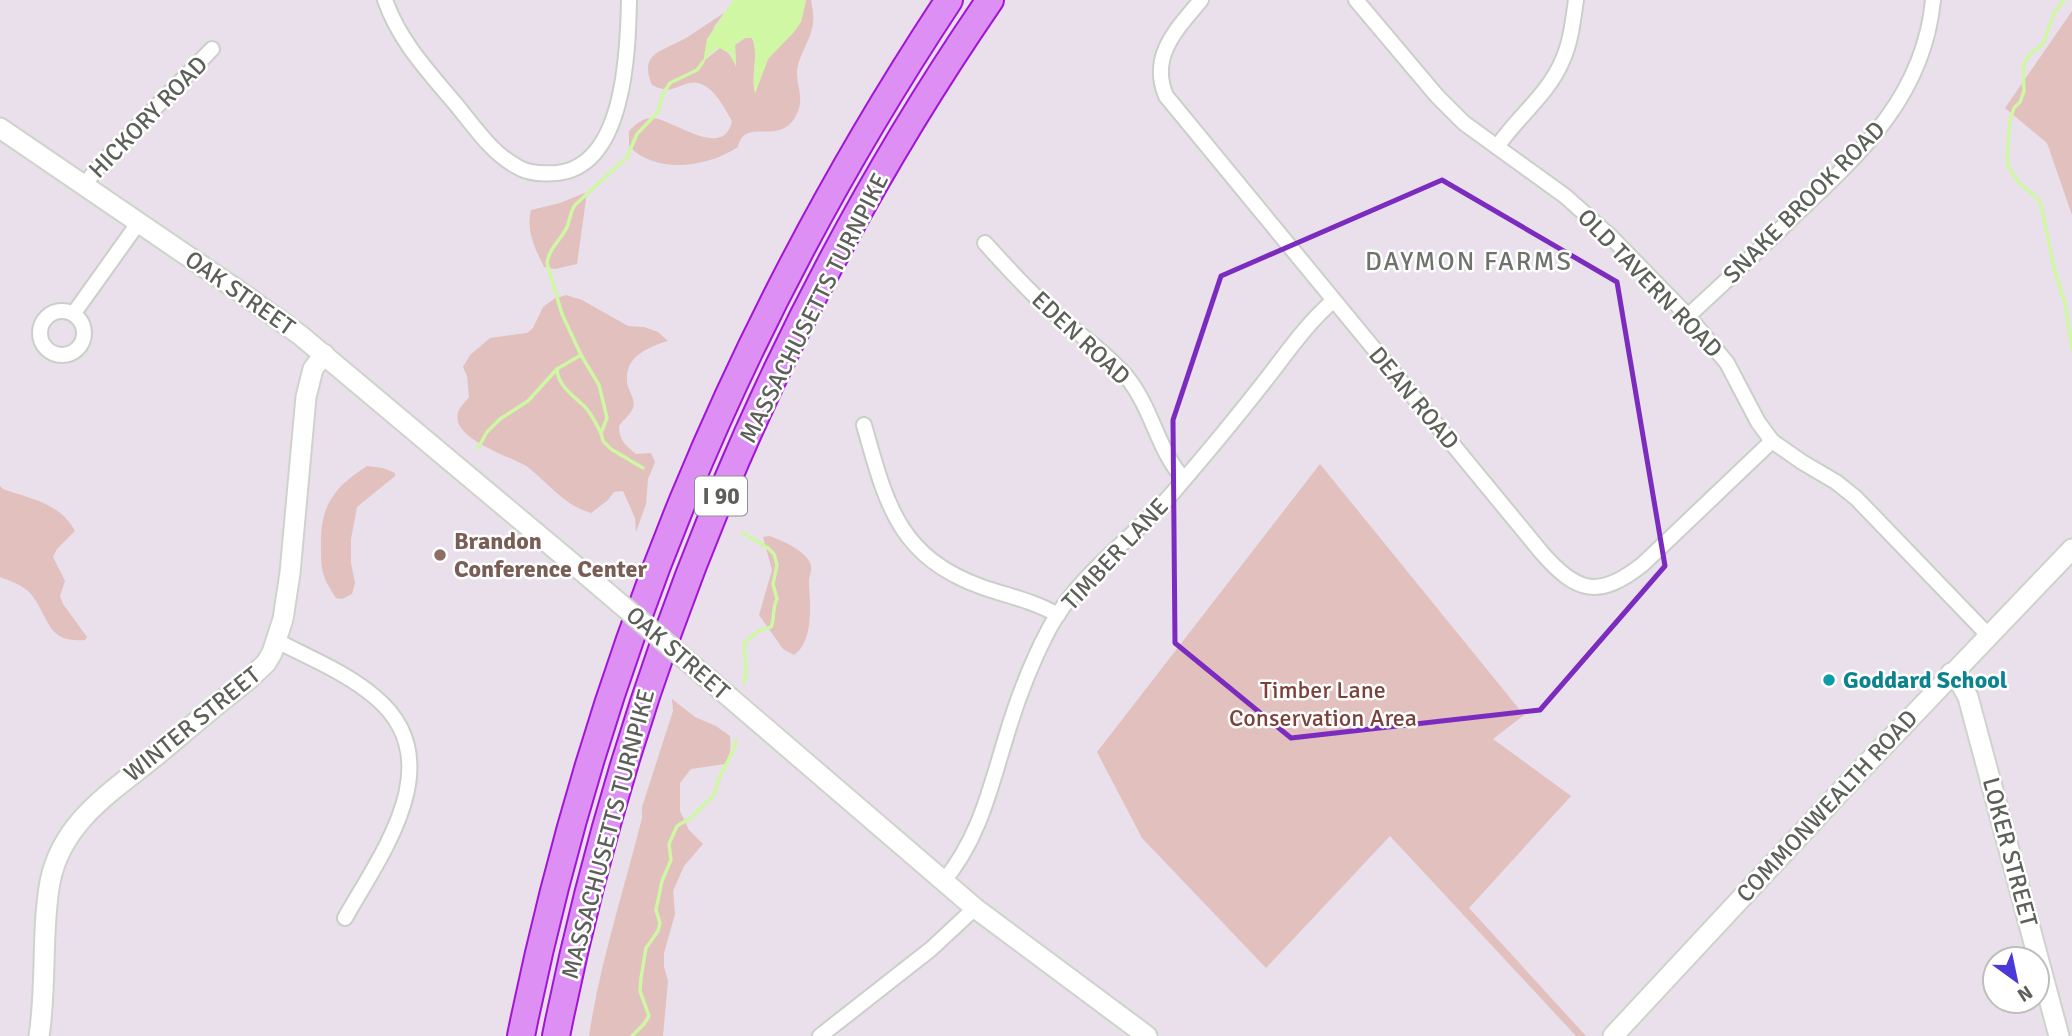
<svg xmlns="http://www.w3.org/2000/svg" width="2072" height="1036" font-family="Signika,sans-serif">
	<rect width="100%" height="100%" fill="#e9e0eb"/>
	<g fill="#e1c0be">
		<path d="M806 0H811C812 7 814 15 813 22 812 40 798 54 797 73 797 90 806 100 794 119 777 145 744 117 738 147 708 167 656 175 629 146V131C635 125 642 118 652 118 673 119 724 161 732 121 724 107 710 78 689 83 672 88 671 94 652 85 638 52 664 51 686 38 699 30 711 21 724 13L714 27 704 61 720 48 726 50 736 64 735 45 745 38H752C760 55 750 74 755 92L768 59 801 22Z"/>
		<polygon points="2072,11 2072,215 2047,143 2005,108"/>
		<path d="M587 192 577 264 555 269 544 267C535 248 526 232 531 210L560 203Z"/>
		<path d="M566 295 582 300 628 326 644 327 658 332 668 341C649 347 625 356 627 381 627 389 636 399 633 408 631 414 622 421 619 426 619 440 625 445 636 454L651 453 655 462 648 479 646 504 636 532 635 518 623 491 614 492 608 500 591 513C564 505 550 485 529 468 515 457 446 439 459 410 461 406 466 401 469 397L467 376 463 367 470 355 490 338 527 333 533 328 543 307 554 299Z"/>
		<polygon points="1320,464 1524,715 1493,739 1571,796 1469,908 1586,1036 1576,1036 1390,836 1266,968 1142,838 1097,752"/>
		<path d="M367 466 383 468 395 473V476L357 507 351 539V563L355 583 352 594 342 599 336 598C322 576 321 572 321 547 320 506 333 488 367 466Z"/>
		<path d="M0 486 3 489C31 499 60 503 75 531L57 549 53 557 65 581 60 596 63 604 87 637 85 640C45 643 51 618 30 593 23 585 10 581 0 577Z"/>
		<path d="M770 536C782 541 798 547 807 558 816 569 808 574 809 583 810 605 814 641 794 655L783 649 759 615 772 570 763 537Z"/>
		<path d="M672 699 695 717 716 726 730 736C731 746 731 755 725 764L691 769 680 783V811L689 830 703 844 684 866 673 891 675 914 664 953V967L668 981 663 1036H589C600 962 624 890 642 818V807L673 711Z"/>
	</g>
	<path fill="#cff7a4" d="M733 0H806L801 22 794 32 768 59 755 94C751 75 759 53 752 38H745L735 45 736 67 730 54 720 48 712 52 703 62 707 39Z"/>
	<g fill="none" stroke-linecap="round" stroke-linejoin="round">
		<g stroke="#cff7a4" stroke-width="3.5">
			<polyline points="2064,0 2054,13 2043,44 2029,55 2023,67 2024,91 2020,102 2014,108 2010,119 2007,157 2008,167 2020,184 2037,198 2041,205 2055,272 2065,303 2072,349"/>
			<path d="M557 370C558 386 575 397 585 407 592 414 596 424 601 433"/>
			<polyline points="478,448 487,432 500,419 528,401 557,369 581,355"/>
			<path d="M643 468 611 449 603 441 601 433 607 418 599 385 581 355 562 314 547 263C549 248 561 240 567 227 570 220 570 212 575 205L627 157 637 134 657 113 663 94 670 83 697 70 703 62"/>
			<path d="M743 533 768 548 774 554 777 565 773 584 777 599C772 608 775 618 771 627L758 631 744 643 746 672 744 683"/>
			<polyline points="632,1036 644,1024 649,1016 640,991 641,978 646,948 658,931 660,923 656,910 662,881 671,860 669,844 677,826 692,817 714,795 720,776 733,751 736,741"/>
		</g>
		<defs>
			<g id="street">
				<path d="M385 0C399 40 426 69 453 101 472 123 490 152 516 166 528 174 543 174 557 173 625 166 628 51 629 0"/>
				<path d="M1201 0C1177 29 1149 56 1166 96L1542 553C1577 593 1599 599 1643 564L1772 441"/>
				<polyline points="1356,0 1437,96 1464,123 1565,196 1611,237 1688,316 1727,363 1758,422 1772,441 1802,462 1836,482 1856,498 1988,635"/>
				<path d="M1497 147C1518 116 1549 94 1563 59 1571 41 1573 20 1576 0"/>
				<polyline points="84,185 100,165 212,49"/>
				<path d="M985 243C1006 266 1026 289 1049 309 1075 331 1103 350 1126 376 1153 409 1157 450 1184 479"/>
				<circle cx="62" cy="333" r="22"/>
				<polyline points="74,313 139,222"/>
				<path d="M1688 316C1724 283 1759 250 1794 216 1860 154 1924 96 1933 0"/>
				<path d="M864 425C886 503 898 557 982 587 1008 596 1034 601 1058 615"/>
				<path d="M277 641C310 658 347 673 375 697 452 761 381 854 345 918"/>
				<path d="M943 882C979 839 990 789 1006 737 1017 700 1031 663 1049 629 1078 575 1130 541 1170 496 1201 460 1232 423 1261 386 1284 357 1305 325 1333 301"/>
				<polyline points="820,1036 931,949 975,908"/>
			</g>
			<g id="secondary">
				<polyline points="0,128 236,289 300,335 597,584"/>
				<polyline points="1951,673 1961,684 1968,697 2059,1036"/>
				<polyline points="706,677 975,908 1147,1036"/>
				<path d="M39 1036C47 985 41 932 50 882 62 821 113 791 157 755 187 730 217 704 248 680L266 663 272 653 283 619 290 573 306 397 313 369 324 354"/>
				<polyline points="1613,1036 1856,775 2072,549"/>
			</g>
			<g id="highway">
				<path d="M521 1036C597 661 738 319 949 0"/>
				<path d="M556 1036C630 667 777 310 990 0"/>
			</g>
		</defs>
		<use href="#street" stroke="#cbcfc9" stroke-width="18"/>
		<use href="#secondary" stroke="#ced3cb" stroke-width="23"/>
		<use href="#highway" stroke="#a214d7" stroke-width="30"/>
		<use href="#street" stroke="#fff" stroke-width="14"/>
		<use href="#secondary" stroke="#fff" stroke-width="19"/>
		<use href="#highway" stroke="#dd8ff3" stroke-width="26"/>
		<defs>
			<polyline id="secondary-bridge" points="597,584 706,677"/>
		</defs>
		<use href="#secondary-bridge" stroke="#ced3cb" stroke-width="23" stroke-linecap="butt"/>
		<use href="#secondary-bridge" stroke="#fff" stroke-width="19"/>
	</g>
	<path fill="none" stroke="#7b2cbf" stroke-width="5" stroke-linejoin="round" d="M1442 180 1617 282 1665 566 1540 710 1291 738 1175 643 1173 420 1221 276Z"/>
	<circle fill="#8d6e63" stroke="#fff" stroke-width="2.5" cx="440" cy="555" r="7"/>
	<circle fill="#0f9aa8" stroke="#fff" stroke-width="2.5" cx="1829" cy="680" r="7"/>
	<g text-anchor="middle" stroke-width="5" stroke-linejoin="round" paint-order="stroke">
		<rect fill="#fff" stroke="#8d908b" stroke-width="2" x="695" y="476.5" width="52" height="39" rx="5"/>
		<g font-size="23" font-weight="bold" fill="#5c6059">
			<text x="721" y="504">I 90</text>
		</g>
		<g font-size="24" fill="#5c6059" stroke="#fff">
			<text transform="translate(148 117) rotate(-46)" y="8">HICKORY ROAD</text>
			<text transform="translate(1804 202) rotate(-45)" y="8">SNAKE BROOK ROAD</text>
			<text transform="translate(1650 283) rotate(46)" y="8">OLD TAVERN ROAD</text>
			<text transform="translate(240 293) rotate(35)" y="8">OAK STREET</text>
			<text transform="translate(814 308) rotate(-63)" y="8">MASSACHUSETTS TURNPIKE</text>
			<text transform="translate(1081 338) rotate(43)" y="8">EDEN ROAD</text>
			<text transform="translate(1414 398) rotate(50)" y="8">DEAN ROAD</text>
			<text transform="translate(1115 554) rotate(-47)" y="8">TIMBER LANE</text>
			<text transform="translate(678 653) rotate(41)" y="8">OAK STREET</text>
			<text transform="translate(192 724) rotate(-39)" y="8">WINTER STREET</text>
			<text transform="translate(1827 806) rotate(-47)" y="8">COMMONWEALTH ROAD</text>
			<text transform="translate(608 834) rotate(-75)" y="8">MASSACHUSETTS TURNPIKE</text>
			<text transform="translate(2010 852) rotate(75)" y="8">LOKER STREET</text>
		</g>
		<g font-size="24" font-weight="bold" fill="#785e54" stroke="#fff" text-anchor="start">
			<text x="454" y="549">Brandon<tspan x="454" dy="28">Conference Center</tspan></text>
		</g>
		<g font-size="24" font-weight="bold" fill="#0d838f" stroke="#fff" text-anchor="start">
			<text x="1843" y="688">Goddard School</text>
		</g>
		<g font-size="24" fill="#7d413b" stroke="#fff">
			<text x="1323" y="698">Timber Lane<tspan x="1323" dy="28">Conservation Area</tspan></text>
		</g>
		<g font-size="26" letter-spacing="2" fill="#6e726a" stroke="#fff">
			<text x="1469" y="270">DAYMON FARMS</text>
		</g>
	</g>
	<g transform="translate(2016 980) rotate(147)"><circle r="33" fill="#ffffff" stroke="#bebfbd" stroke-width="2"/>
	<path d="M0-5L12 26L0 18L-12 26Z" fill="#4b38d8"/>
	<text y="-10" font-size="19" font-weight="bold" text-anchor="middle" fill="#5c6059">N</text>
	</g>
</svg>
